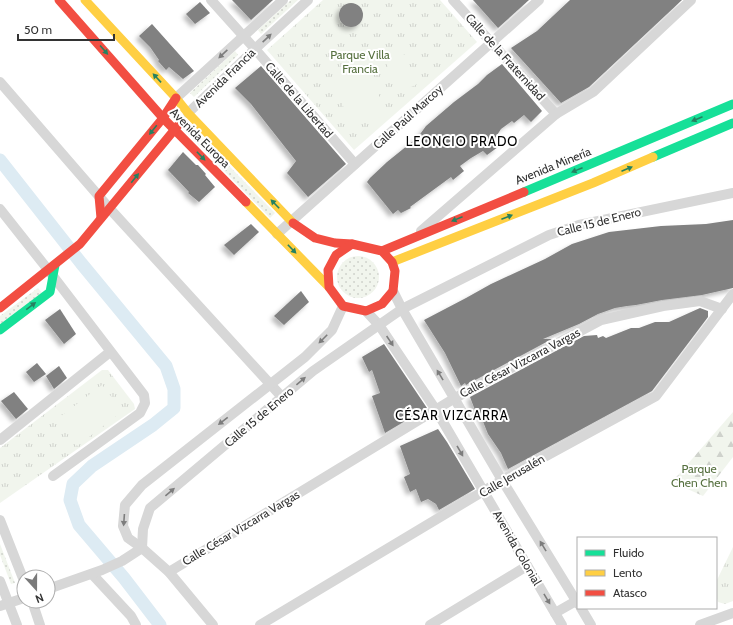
<svg xmlns="http://www.w3.org/2000/svg" width="733" height="625" font-family="Cabin,sans-serif">
	<defs>
		<pattern id="grass-dots" width="8" height="8" patternUnits="userSpaceOnUse"><rect width="8" height="8" fill="#f1f5ed"/><path d="M2 2h.1M6 6h.1" fill="none" stroke="#cfd2cc" stroke-width="1.8" stroke-linecap="round"/></pattern>
		<pattern id="forest-firs" width="22" height="20" patternUnits="userSpaceOnUse"><rect width="22" height="20" fill="#f1f5ed"/><path d="M5 1l3.5 6h-7zM16 11l3.5 6h-7z" fill="#cfd2cc"/></pattern>
		<pattern id="park-tufts" width="24" height="20" patternUnits="userSpaceOnUse"><rect width="24" height="20" fill="#f1f5ed"/><path d="M3 7l-1-3M5 7V3M7 7l1-3M15 17l-1-3M17 17v-4M19 17l1-3" fill="none" stroke="#cfd2cc"/></pattern>
		<filter id="shadow"><feDropShadow dx="-3.5" dy="3.5" stdDeviation="2" flood-color="#0004"/></filter>
	</defs>
	<rect width="100%" height="100%" fill="#fff"/>
	<g fill="url(#grass-dots)">
		<polygon points="291,0 298,0 261,34 258,30"/>
		<polygon points="235,51 238,55 194,97 190,93"/>
		<polygon points="192,128 275,213 270,218 188,134"/>
		<circle cx="358" cy="277" r="21"/>
		<polygon points="38,288 43,294 0,326 0,316"/>
		<polygon points="0,544 15,583 11,584 0,555"/>
	</g>
	<polygon fill="url(#forest-firs)" points="733,412 733,457 703,496 672,482"/>
	<g fill="url(#park-tufts)">
		<polygon points="323,0 440,0 477,42 354,150 267,50"/>
		<polygon points="102,370 108,370 134,404 135,409 0,503 0,448"/>
		<polygon points="733,547 733,601 725,604 718,602 716,595 716,582"/>
	</g>
	<g fill="#f1f5ed">
		<polygon points="402,50 416,85 397,92 384,57"/>
		<polygon points="367,62 386,115 351,128 332,75"/>
		<polygon points="102,385 123,411 77,446 57,419"/>
	</g>
	<g fill="none" stroke-linecap="round" stroke-linejoin="round">
		<polyline stroke="#ddebf3" stroke-width="13" points="0,160 81,263 166,366 174,389 174,408 153,425 92,466 73,484 70,500 79,525 124,578 160,625"/>
	</g>
	<g fill="#818181" filter="url(#shadow)">
		<polygon points="232,0 273,0 251,20"/>
		<polygon points="473,0 529,0 498,28"/>
		<polygon points="570,0 682,0 589,87 561,103 511,48 537,31"/>
		<polygon points="200,2 210,13 195,24 186,14"/>
		<circle cx="351" cy="15" r="12"/>
		<polygon points="152,24 194,71 183,79 169,67 166,70 158,61 159,60 150,47 139,36"/>
		<polygon points="502,64 542,111 531,122 524,115 514,123 512,121 501,129 493,141 498,147 487,155 483,151 471,158 460,166 464,171 453,180 451,177 410,207 411,208 401,213 398,210 393,214 367,182 370,178 387,162 418,137 426,126 454,102 478,84 487,75"/>
		<polygon points="261,66 346,164 308,197 287,173 296,161 251,104 235,88"/>
		<polygon points="183,152 196,165 198,165 206,174 205,175 215,187 199,202 188,193 189,192 168,170"/>
		<polygon points="733,220 733,288 702,295 662,300 636,305 627,306 615,308 598,314 579,324 543,339 552,339 466,385 465,383 461,386 445,353 424,320 466,298 491,284 545,259 572,244 609,232 661,226 706,224"/>
		<polygon points="251,224 259,232 234,255 224,245"/>
		<polygon points="301,291 309,302 284,325 274,316"/>
		<polygon points="700,308 708,311 708,317 652,391 508,469 501,453 488,434 478,409 475,410 470,397 584,336 597,335 598,338 603,336 606,338 631,328 639,328 655,322 669,322"/>
		<polygon points="60,309 76,334 64,344 45,320"/>
		<polygon points="384,344 427,408 385,433 372,396 380,393 372,370 369,372 362,357"/>
		<polygon points="37,363 46,374 34,382 26,372"/>
		<polygon points="59,366 67,378 54,389 46,376"/>
		<polygon points="14,392 28,409 16,419 1,401"/>
		<polygon points="438,429 447,442 475,489 439,510 436,504 428,499 421,502 416,489 410,492 404,477 410,474 400,446"/>
	</g>
	<g fill="none" stroke-linecap="round" stroke-linejoin="round">
		<g stroke="#d7d7d7" stroke-width="10">
			<polyline points="211,0 255,49 355,164"/>
			<polyline points="453,0 556,114"/>
			<polyline points="0,82 110,209 282,397"/>
			<polyline points="176,98 283,0"/>
			<polyline points="188,113 255,49 308,0"/>
			<polyline points="0,209 53,276 144,395 145,403 140,413 53,476"/>
			<polyline points="421,231 556,114 593,92 691,0"/>
			<polyline points="277,234 539,0"/>
			<polyline points="393,291 402,309 502,480 578,604"/>
			<polyline points="366,311 379,325 436,410 562,625"/>
			<polyline points="0,440 110,352"/>
			<polyline points="0,520 24,581"/>
			<polyline points="142,548 143,529 150,508 313,371 402,309 549,235 579,225 733,193"/>
			<polyline points="169,572 455,398 601,320 663,306 700,301 722,309"/>
			<polyline points="92,574 131,616 136,625"/>
			<polyline points="0,581 17,625"/>
			<polyline points="48,589 102,570 122,561 142,548"/>
			<polyline points="32,601 40,625"/>
			<polyline points="0,606 24,598"/>
			<polyline points="581,608 591,625"/>
			<polyline points="555,613 576,601"/>
			<polyline points="213,625 169,572 142,548 128,538 123,526 125,505 142,485 305,357 332,330 343,306"/>
			<polyline points="260,625 502,480 656,396 733,294"/>
			<polyline points="430,625 527,566"/>
			<polyline points="700,625 733,613"/>
		</g>
		<g stroke="#16e098" stroke-width="9">
			<polyline points="653,157 733,123"/>
			<polyline points="524,192 733,104"/>
			<polyline points="0,330 50,292 55,265"/>
		</g>
		<g stroke="#ffcf43" stroke-width="9">
			<polyline points="85,0 176,98 188,113 293,223"/>
			<polyline points="246,202 329,287"/>
			<polyline points="392,262 593,183 653,157"/>
		</g>
		<g stroke="#f24e42" stroke-width="9">
			<polyline points="59,0 163,118 246,202"/>
			<polyline points="101,218 99,196 163,118 176,98"/>
			<polyline points="293,223 315,238 335,243 352,244"/>
			<polygon points="352,244 382,251 392,262 395,271 393,291 382,304 366,311 343,306 329,287 328,270 336,255"/>
			<polyline points="382,251 524,192"/>
			<polyline points="0,308 80,244 180,123"/>
		</g>
	</g>
	<defs><path id="oneway-solid" d="M-6-.8H1V-3.2L6.5 0L1 3.2V.8H-6Z"/></defs>
	<g fill="#7d7d7d">
		<use href="#oneway-solid" transform="translate(267 38) rotate(-43)"/>
		<use href="#oneway-solid" transform="translate(223 54) rotate(137)"/>
		<use href="#oneway-solid" transform="translate(323 339) rotate(135)"/>
		<use href="#oneway-solid" transform="translate(390 341) rotate(56)"/>
		<use href="#oneway-solid" transform="translate(440 375) rotate(-121)"/>
		<use href="#oneway-solid" transform="translate(301 381) rotate(-40)"/>
		<use href="#oneway-solid" transform="translate(223 421) rotate(142)"/>
		<use href="#oneway-solid" transform="translate(460 451) rotate(60)"/>
		<use href="#oneway-solid" transform="translate(170 492) rotate(-40)"/>
		<use href="#oneway-solid" transform="translate(124 520) rotate(94)"/>
		<use href="#oneway-solid" transform="translate(543 546) rotate(-121)"/>
		<use href="#oneway-solid" transform="translate(547 599) rotate(59)"/>
	</g>
	<g fill="#268160">
		<use href="#oneway-solid" transform="translate(104 50) rotate(49)"/>
		<use href="#oneway-solid" transform="translate(157 78) rotate(-133)"/>
		<use href="#oneway-solid" transform="translate(697 119) rotate(157)"/>
		<use href="#oneway-solid" transform="translate(153 130) rotate(129)"/>
		<use href="#oneway-solid" transform="translate(201 156) rotate(46)"/>
		<use href="#oneway-solid" transform="translate(627 169) rotate(-23)"/>
		<use href="#oneway-solid" transform="translate(577 170) rotate(158)"/>
		<use href="#oneway-solid" transform="translate(135 178) rotate(-51)"/>
		<use href="#oneway-solid" transform="translate(275 204) rotate(-134)"/>
		<use href="#oneway-solid" transform="translate(507 217) rotate(-21)"/>
		<use href="#oneway-solid" transform="translate(457 219) rotate(158)"/>
		<use href="#oneway-solid" transform="translate(292 249) rotate(46)"/>
		<use href="#oneway-solid" transform="translate(31 306) rotate(-37)"/>
	</g>
	<g text-anchor="middle" stroke-width="4" stroke-linejoin="round" paint-order="stroke">
		<g font-size="12" fill="#56703f" stroke="#fff">
			<text x="360" y="59">Parque Villa<tspan x="360" dy="14">Francia</tspan></text>
			<text x="699" y="473">Parque<tspan x="699" dy="14">Chen Chen</tspan></text>
		</g>
		<g font-size="12" fill="#333" stroke="#fff">
			<text transform="translate(505 57) rotate(48)" y="4">Calle de la Fraternidad</text>
			<text transform="translate(225 78) rotate(-44)" y="4">Avenida Francia</text>
			<text transform="translate(299 100) rotate(49)" y="4">Calle de la Libertad</text>
			<text transform="translate(408 117) rotate(-42)" y="4">Calle Paúl Marcoy</text>
			<text transform="translate(200 138) rotate(45)" y="4">Avenida Europa</text>
			<text transform="translate(553 166) rotate(-22)" y="4">Avenida Minería</text>
			<text transform="translate(599 222) rotate(-14)" y="4">Calle 15 de Enero</text>
			<text transform="translate(520 363) rotate(-28)" y="4">Calle César Vizcarra Vargas</text>
			<text transform="translate(259 417) rotate(-40)" y="4">Calle 15 de Enero</text>
			<text transform="translate(512 476) rotate(-30)" y="4">Calle Jerusalén</text>
			<text transform="translate(241 528) rotate(-31)" y="4">Calle César Vizcarra Vargas</text>
			<text transform="translate(517 548) rotate(60)" y="4">Avenida Colonial</text>
		</g>
		<g font-size="13" letter-spacing="1" fill="#000" stroke="#fff">
			<text x="462" y="146">LEONCIO PRADO</text>
			<text x="452" y="420">CÉSAR VIZCARRA</text>
		</g>
	</g>
	<rect x="577" y="537" width="140" height="72" fill="#ffffff" stroke="#adadad"/>
	<rect x="585" y="550" width="20" height="6" fill="#16e098" stroke="#adadad"/>
	<text x="613" y="557" font-size="12" fill="#333333">Fluido</text>
	<rect x="585" y="570" width="20" height="6" fill="#ffcf43" stroke="#adadad"/>
	<text x="613" y="577" font-size="12" fill="#333333">Lento</text>
	<rect x="585" y="590" width="20" height="6" fill="#f24e42" stroke="#adadad"/>
	<text x="613" y="597" font-size="12" fill="#333333">Atasco</text>
	<g transform="translate(36 589) rotate(159)"><circle r="19" fill="#ffffff" stroke="#adadad"/>
	<path d="M0-3L7 15L0 10L-7 15Z" fill="#7a7a7a"/>
	<text y="-6" font-size="11" font-weight="bold" text-anchor="middle" fill="#333333">N</text>
	</g>
	<path d="M18 34v6h96v-6" fill="none" stroke="#333333" stroke-width="2"/>
	<text x="24" y="34" font-size="12" fill="#333333" stroke="#ffffff" stroke-width="3" paint-order="stroke">50 m</text>
</svg>
